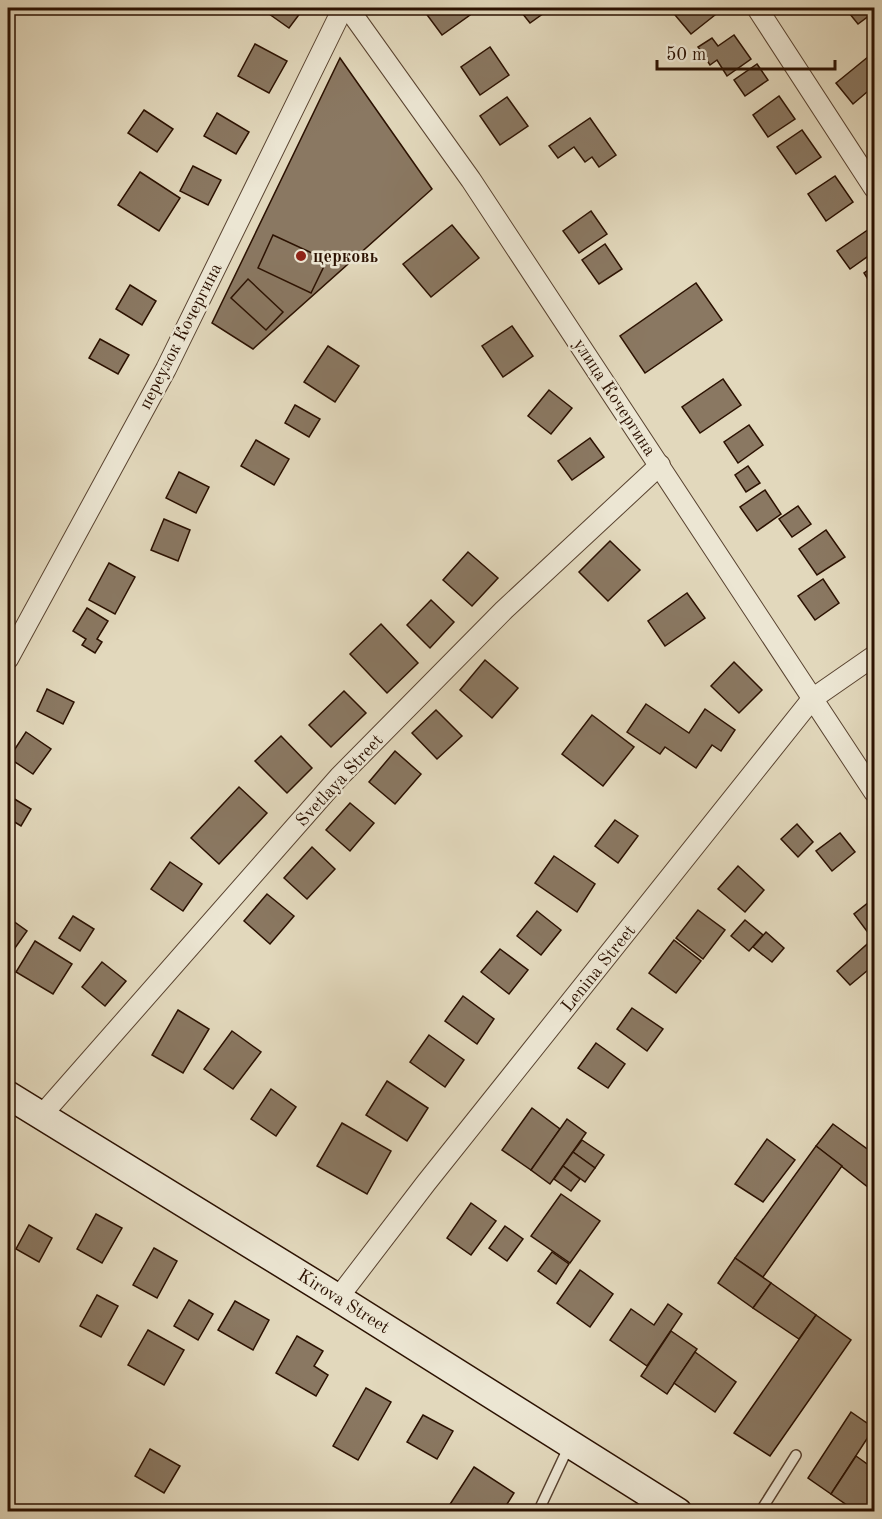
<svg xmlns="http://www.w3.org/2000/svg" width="882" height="1519" font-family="'Old Standard TT',serif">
	<rect width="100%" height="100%" fill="#e2d8bc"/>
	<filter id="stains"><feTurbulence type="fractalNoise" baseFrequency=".00333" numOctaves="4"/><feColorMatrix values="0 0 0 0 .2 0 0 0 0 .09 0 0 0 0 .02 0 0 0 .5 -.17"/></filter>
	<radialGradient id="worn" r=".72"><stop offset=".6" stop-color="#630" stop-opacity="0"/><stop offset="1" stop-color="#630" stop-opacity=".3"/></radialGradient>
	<g fill="#8a7862" stroke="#2b1101" stroke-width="1.5">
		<polygon points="263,8 304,8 289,28 262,9"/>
		<polygon points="422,8 465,8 470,15 442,35"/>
		<polygon points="518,8 551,8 530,23"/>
		<polygon points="672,8 709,8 715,15 691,34 670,9"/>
		<polygon points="845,8 874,8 874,12 858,24"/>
		<polygon points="734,35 751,59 727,76 717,60 710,65 698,47 712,38 718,46"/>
		<polygon points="255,44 287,61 269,93 238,76"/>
		<polygon points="490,47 509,75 480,95 461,67"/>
		<polygon points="874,52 874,86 853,104 836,83"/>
		<polygon points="340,58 432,189 253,349 212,323"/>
		<polygon points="757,64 768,80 745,96 734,80"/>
		<polygon points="779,96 795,119 768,137 753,115"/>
		<polygon points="507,97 528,126 500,145 480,116"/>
		<polygon points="144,110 173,129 157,152 128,133"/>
		<polygon points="217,113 249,132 236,154 204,136"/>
		<polygon points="590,118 616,155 599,167 592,157 585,162 574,147 558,158 549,146"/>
		<polygon points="802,130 821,157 796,174 777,147"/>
		<polygon points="193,166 221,180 208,205 180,191"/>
		<polygon points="140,172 180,198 159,231 118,205"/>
		<polygon points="835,176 853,202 826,221 808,194"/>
		<polygon points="591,211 607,234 579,253 563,231"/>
		<polygon points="452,225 479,258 431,297 403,264"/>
		<polygon points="872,227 874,231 874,252 850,269 837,251"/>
		<polygon points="273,235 327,260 311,293 258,268"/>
		<polygon points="605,244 622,269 599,284 582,260"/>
		<polygon points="874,266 874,289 864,273"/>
		<polygon points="248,279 283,312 266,330 231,298"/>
		<polygon points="696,283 722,320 645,373 620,336"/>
		<polygon points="130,285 156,301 142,325 116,309"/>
		<polygon points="512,326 533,356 503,377 482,346"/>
		<polygon points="100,339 129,355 118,374 89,358"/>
		<polygon points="328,346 359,366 335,402 304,382"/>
		<polygon points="723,379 741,405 700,433 682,407"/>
		<polygon points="549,390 572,408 551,434 528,416"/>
		<polygon points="295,405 320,419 309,437 285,423"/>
		<polygon points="749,425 763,445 738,463 724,442"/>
		<polygon points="590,438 604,457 572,480 558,461"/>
		<polygon points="256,440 289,459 274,485 241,466"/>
		<polygon points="748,466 760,483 746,492 735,475"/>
		<polygon points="179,472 209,487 196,513 166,498"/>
		<polygon points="765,490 781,514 757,531 740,507"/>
		<polygon points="798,506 811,524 792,537 779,519"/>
		<polygon points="164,519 190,530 178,561 151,550"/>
		<polygon points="826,530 845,557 817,575 799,549"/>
		<polygon points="610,541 640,570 608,601 579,572"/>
		<polygon points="468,552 498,578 472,606 443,580"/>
		<polygon points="109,563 135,577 115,614 89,600"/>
		<polygon points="823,579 839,603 815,620 798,596"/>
		<polygon points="687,593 705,618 665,646 648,621"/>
		<polygon points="431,600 454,622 430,648 407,625"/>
		<polygon points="87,608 108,621 97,639 102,642 95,653 82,645 86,639 73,631"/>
		<polygon points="381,624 418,663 387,693 350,654"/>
		<polygon points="485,660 518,688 492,718 460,690"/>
		<polygon points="734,662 762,690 739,713 711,686"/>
		<polygon points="47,689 74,702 63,724 37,711"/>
		<polygon points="344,691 366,713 331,747 309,725"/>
		<polygon points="646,704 689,733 705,709 735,730 721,751 712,745 696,768 665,747 660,754 627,732"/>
		<polygon points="436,710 462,736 437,759 412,733"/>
		<polygon points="592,715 634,747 603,786 562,754"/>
		<polygon points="26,732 51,749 33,774 9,758"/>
		<polygon points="281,736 312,768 287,793 255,761"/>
		<polygon points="395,751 421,774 395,804 369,782"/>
		<polygon points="239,787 267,813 219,864 191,838"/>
		<polygon points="8,795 31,809 21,826 8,818"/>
		<polygon points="350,803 374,823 350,851 326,830"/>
		<polygon points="615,820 638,836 618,863 595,846"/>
		<polygon points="797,824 813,842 798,857 781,839"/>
		<polygon points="840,833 855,852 832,871 816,851"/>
		<polygon points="312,847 335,869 307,899 284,878"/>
		<polygon points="554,856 595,884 577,912 535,883"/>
		<polygon points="170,862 202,884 183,911 151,889"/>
		<polygon points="738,866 764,890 745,912 718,889"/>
		<polygon points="267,894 294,916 270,944 244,921"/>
		<polygon points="874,898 874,930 869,934 854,914"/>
		<polygon points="698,910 725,930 703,959 676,938"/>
		<polygon points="537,911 561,930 541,955 517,936"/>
		<polygon points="73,916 94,929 80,951 59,938"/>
		<polygon points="9,918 27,931 8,958 8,919"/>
		<polygon points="745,920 763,935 749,951 731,936"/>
		<polygon points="766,932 784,948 772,962 753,947"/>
		<polygon points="874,938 874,965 850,985 837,971"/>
		<polygon points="674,940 701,961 676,993 649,973"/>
		<polygon points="35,941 72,964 53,994 16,972"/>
		<polygon points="500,949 528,970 509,994 481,972"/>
		<polygon points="102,962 126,981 105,1006 82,987"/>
		<polygon points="463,996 494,1019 477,1044 445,1021"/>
		<polygon points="632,1008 663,1029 647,1051 617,1029"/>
		<polygon points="178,1010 209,1029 183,1073 152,1055"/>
		<polygon points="232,1031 261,1052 233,1089 204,1069"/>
		<polygon points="429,1035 464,1060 445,1087 410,1062"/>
		<polygon points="596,1043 625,1064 608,1088 578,1068"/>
		<polygon points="387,1081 428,1108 407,1141 366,1115"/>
		<polygon points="271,1089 296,1107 276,1136 251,1119"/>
		<polygon points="532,1108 560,1129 531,1170 502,1150"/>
		<polygon points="567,1119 586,1133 550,1184 531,1170"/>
		<polygon points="342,1123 391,1151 367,1194 317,1166"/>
		<polygon points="833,1124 874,1154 874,1192 816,1146"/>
		<polygon points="767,1139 795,1160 763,1202 735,1184"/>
		<polygon points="582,1140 604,1155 595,1168 573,1152"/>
		<polygon points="816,1146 842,1166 763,1277 735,1258"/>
		<polygon points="573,1152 595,1168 585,1182 563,1166"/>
		<polygon points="563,1166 580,1179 571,1191 554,1179"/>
		<polygon points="561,1194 600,1221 570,1263 531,1236"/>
		<polygon points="471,1203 496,1221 471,1255 447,1238"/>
		<polygon points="96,1214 122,1228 102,1263 77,1249"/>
		<polygon points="29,1225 52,1238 39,1262 16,1249"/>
		<polygon points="505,1226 523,1239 507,1261 489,1248"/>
		<polygon points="154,1248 177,1261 157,1298 133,1285"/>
		<polygon points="552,1252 569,1264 556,1284 538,1271"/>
		<polygon points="735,1258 771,1283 753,1308 718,1283"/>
		<polygon points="580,1270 613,1294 590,1327 557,1303"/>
		<polygon points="771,1283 816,1315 799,1339 753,1308"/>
		<polygon points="97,1295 118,1306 101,1337 80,1326"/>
		<polygon points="189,1300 213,1314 198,1340 174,1326"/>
		<polygon points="235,1301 269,1320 253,1350 218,1330"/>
		<polygon points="668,1304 682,1314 647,1366 610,1340 631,1309 654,1325"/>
		<polygon points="816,1315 851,1340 770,1456 734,1433"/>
		<polygon points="148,1330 184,1350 164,1385 128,1365"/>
		<polygon points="671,1331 697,1349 667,1394 641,1376"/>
		<polygon points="297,1336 323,1351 314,1366 328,1375 316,1396 276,1373"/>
		<polygon points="695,1352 736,1382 715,1412 674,1383"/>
		<polygon points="366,1388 391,1402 358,1460 333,1446"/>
		<polygon points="851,1412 874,1428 831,1494 808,1478"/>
		<polygon points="423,1415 453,1431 437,1459 407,1442"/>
		<polygon points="150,1449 180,1466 164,1493 135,1476"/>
		<polygon points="856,1456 874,1469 874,1512 857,1512 831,1494"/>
		<polygon points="474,1467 514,1493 502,1512 450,1512 447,1509"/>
	</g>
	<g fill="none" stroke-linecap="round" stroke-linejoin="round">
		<defs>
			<g id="lane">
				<polyline points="538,1512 569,1446"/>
				<polyline points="760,1512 796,1455"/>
			</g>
			<g id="street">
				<polyline points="348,8 471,180 874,792"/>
				<polyline points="757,8 874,188"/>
				<polyline points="8,659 166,369 343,8"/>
				<polyline points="41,1116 339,777 504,610 660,465"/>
				<polyline points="338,1298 426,1183 812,699 874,656"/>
			</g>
			<polyline id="secondary" points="8,1095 338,1298 678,1512"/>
		</defs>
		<use href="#lane" stroke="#594330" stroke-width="12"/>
		<use href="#street" stroke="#594330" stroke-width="22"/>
		<use href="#secondary" stroke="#2b1101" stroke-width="30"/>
		<use href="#lane" stroke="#ece6d3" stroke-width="9"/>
		<use href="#street" stroke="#ece6d3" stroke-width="20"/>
		<use href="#secondary" stroke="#ece6d3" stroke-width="27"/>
	</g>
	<circle fill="#8f2418" stroke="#ece6d3" stroke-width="2" cx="301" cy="256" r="6"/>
	<g text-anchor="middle" stroke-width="5" stroke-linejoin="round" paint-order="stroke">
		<g font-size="18" font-weight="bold" fill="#2b1101" stroke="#ece6d3" text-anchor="start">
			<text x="313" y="262">церковь</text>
		</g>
		<g font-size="18" fill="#2b1101" stroke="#ece6d3">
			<text transform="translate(180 336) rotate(-63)" y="6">переулок Кочергина</text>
			<text transform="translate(615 397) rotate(57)" y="6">улица Кочергина</text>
			<text transform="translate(339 780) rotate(-47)" y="6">Svetlaya Street</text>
			<text transform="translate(598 968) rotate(-51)" y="6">Lenina Street</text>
			<text transform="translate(344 1301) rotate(32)" y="6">Kirova Street</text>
		</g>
	</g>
	<rect width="882" height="1519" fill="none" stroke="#e2d8bc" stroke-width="30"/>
	<rect x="9" y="9" width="864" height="1501" fill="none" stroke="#2b1101" stroke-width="3"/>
	<rect x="15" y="15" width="852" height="1489" fill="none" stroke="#2b1101" stroke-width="1.5"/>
	<path d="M657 60v9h178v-9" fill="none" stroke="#2b1101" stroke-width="3"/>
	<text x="666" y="60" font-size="18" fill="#2b1101" stroke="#ece6d3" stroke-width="4.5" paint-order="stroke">50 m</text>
	<rect width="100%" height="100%" filter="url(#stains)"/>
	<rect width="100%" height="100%" fill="url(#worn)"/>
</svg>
